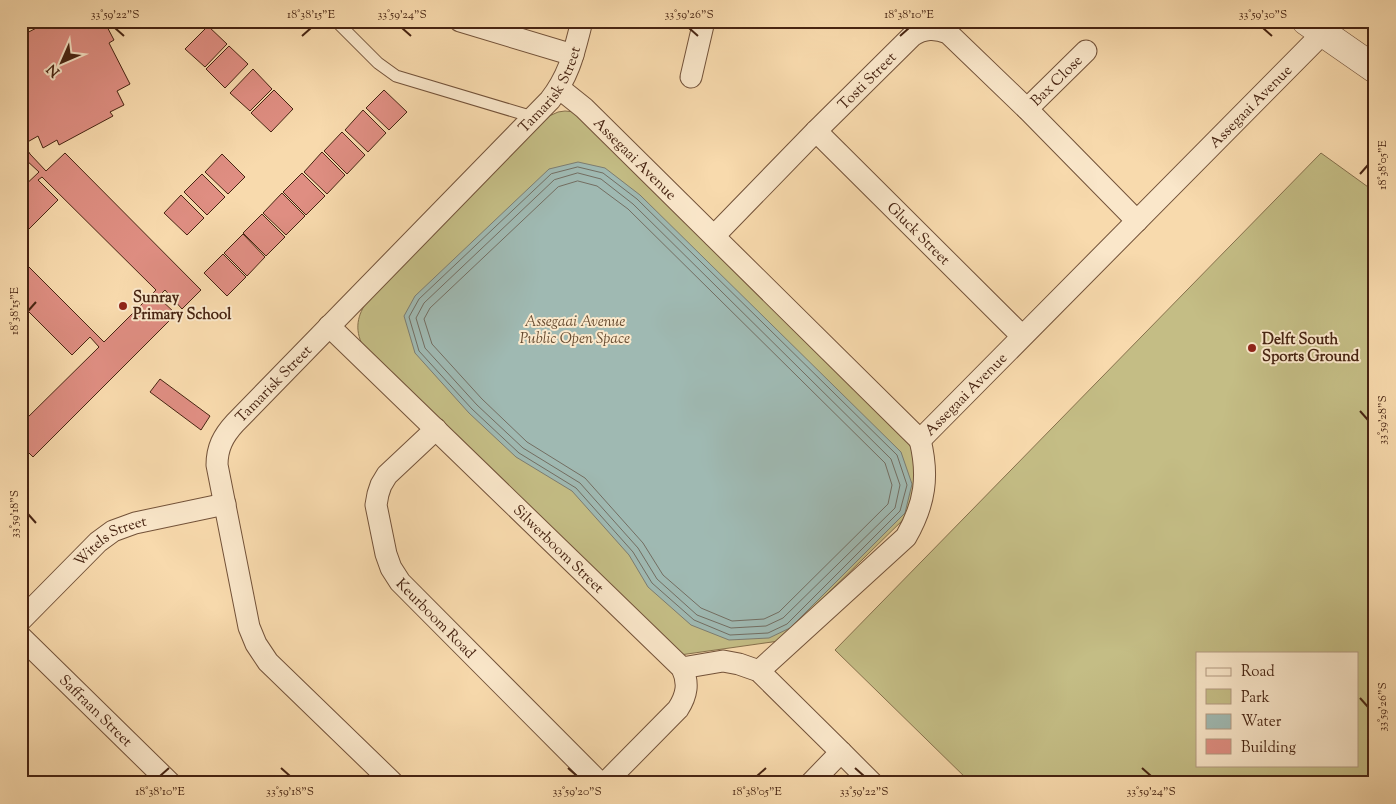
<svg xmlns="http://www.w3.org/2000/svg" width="1396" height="804" font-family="'Sorts Mill Goudy',serif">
	<rect width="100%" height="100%" fill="#f8daad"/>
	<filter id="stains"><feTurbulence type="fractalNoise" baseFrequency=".004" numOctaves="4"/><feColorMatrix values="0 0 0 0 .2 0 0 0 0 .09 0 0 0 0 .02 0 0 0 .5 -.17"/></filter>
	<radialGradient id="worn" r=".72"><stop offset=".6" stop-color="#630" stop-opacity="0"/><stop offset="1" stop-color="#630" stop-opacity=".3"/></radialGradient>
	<g fill="#c4bd85" stroke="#86704c" fill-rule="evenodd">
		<path d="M565 111 576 112 913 439 916 481 908 515 779 641 680 655 364 348C355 332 356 318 366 303L545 118 558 112Z"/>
		<path d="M1321 153 1375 192V783H971L835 650ZM1197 653H1357V765H1197Z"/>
	</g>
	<polygon fill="#9fb9b2" stroke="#7c7d72" points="578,162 605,168 640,195 901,452 912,484 905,513 790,628 769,638 729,640 691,625 648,587 629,555 572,491 516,457 469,413 415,353 404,316 415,296 549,169"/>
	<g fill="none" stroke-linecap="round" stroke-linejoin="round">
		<g stroke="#736e62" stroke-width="1">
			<polygon points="578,167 603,173 637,199 897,455 907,485 900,511 787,624 768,633 730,635 694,620 652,583 633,552 576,488 519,453 472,409 419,351 409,317 419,299 551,174"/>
			<polygon points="578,173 601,179 633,204 891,459 900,485 895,508 783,618 766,626 731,628 697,615 657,579 638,548 580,483 523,448 477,405 425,348 416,318 424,303 554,180"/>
			<polygon points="578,181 597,186 628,209 885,463 892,485 888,504 779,612 764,619 732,621 701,608 663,575 643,543 585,478 527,442 482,399 432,344 424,319 430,308 558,187"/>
		</g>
	</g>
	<g fill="#df8e82" stroke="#472412">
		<polygon points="56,21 104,21 114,40 109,43 130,84 117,91 124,105 110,112 113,116 59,145 57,140 43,148 38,136 24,144 30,154 46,171 65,153 201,290 182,309 165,290 158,297 176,314 33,457 21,445 21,424 99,347 90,337 72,355 21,304 21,259 104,342 156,290 42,177 38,180 58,200 21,237 21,189 39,172 25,159 21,151 21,36 46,23 48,25"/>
		<polygon points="208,26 227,44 205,67 185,49"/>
		<polygon points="229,46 248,64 225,88 206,69"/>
		<polygon points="253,69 272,89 250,111 230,93"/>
		<polygon points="274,90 293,109 271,132 251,113"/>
		<polygon points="384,90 407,112 389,130 366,108"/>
		<polygon points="363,110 386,133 368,152 345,130"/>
		<polygon points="342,132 365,155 347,174 324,151"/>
		<polygon points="322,152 345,175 327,194 304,172"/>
		<polygon points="222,154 245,177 228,194 205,172"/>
		<polygon points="302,173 325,196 306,215 283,192"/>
		<polygon points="202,174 225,197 207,215 184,192"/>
		<polygon points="282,193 305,216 286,235 263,213"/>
		<polygon points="181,195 204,218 187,235 164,213"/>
		<polygon points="262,214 285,237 266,256 243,233"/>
		<polygon points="243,234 265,257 247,276 224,253"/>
		<polygon points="223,254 246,277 227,296 204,273"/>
		<polygon points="160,379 210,416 201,430 150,392"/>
	</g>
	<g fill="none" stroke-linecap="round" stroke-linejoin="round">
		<defs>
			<polyline id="service" points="336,21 378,63 396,76 533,117"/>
			<g id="minor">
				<polyline points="460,21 573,55"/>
				<polyline points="691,77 704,21"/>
				<path id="s1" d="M559 88 584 108 920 440 1323 33"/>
				<path id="s2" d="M1027 109 1086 51"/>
				<path id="s3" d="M816 131 1022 336"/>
				<path id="s4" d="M714 236 816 131 912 36C924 28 935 28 948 33L1027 109 1137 221"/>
				<path id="s5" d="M329 326 682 668C689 683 687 695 678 709L605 783"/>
				<path id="s6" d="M436 429 387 475 381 485 378 494 376 505 386 554 391 568 400 582 600 783"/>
				<path id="s7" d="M21 620 98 542 113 531 135 523 225 504"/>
				<path id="s8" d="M21 637 170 783"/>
				<polyline points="682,668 723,661 739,664 759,671 841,752"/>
				<path d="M759 671 906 537C925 504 929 476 920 440"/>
				<path id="s9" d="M393 783 268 662 256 644 249 627 217 465C217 448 223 436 235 423L550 100C570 74 574 52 582 21"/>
				<polyline points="811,783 841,752 872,783"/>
			</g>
			<polyline id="tertiary" points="1306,21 1375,69"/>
		</defs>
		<use href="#service" stroke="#735239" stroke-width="13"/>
		<use href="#minor" stroke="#735239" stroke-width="23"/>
		<use href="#tertiary" stroke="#735239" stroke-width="29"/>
		<use href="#service" stroke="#fae7ca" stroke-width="11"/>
		<use href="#minor" stroke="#fae7ca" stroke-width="21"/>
		<use href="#tertiary" stroke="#fae7ca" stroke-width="28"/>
	</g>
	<path fill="none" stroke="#472412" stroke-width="2" d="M115 28 124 36M402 28 411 36M689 28 698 36M1263 28 1272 36M302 36 311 28M900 36 909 28M1360 174 1368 165M28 311 36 302M1360 411 1368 420M28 514 36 523M1360 698 1368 707M281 768 290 776M568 768 577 776M855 768 864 776M1142 768 1151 776M160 776 169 768M757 776 766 768"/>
	<g fill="#8f2418" stroke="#fae7ca" stroke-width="2">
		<circle cx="123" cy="306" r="5"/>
		<circle cx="1252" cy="348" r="5"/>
	</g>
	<g text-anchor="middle" stroke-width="4" stroke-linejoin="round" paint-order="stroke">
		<g font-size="15" fill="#472412" stroke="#fae7ca">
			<text dy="5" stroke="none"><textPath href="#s2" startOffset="41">Bax Close</textPath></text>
			<text dy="5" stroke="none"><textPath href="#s4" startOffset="218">Tosti Street</textPath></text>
			<text dy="5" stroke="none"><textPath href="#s9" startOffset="886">Tamarisk Street</textPath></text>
			<text dy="5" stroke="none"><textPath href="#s1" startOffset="974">Assegaai Avenue</textPath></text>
			<text dy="5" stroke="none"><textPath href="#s1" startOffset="104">Assegaai Avenue</textPath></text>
			<text dy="5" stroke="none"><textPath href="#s3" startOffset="145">Gluck Street</textPath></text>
			<text dy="5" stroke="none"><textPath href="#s9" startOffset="481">Tamarisk Street</textPath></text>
			<text dy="5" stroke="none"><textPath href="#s1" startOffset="569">Assegaai Avenue</textPath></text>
			<text dy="5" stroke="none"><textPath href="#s7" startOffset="121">Witels Street</textPath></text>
			<text dy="5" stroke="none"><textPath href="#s5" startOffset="320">Silwerboom Street</textPath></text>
			<text dy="5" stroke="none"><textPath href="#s6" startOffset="232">Keurboom Road</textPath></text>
			<text dy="5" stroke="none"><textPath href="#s8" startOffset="105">Saffraan Street</textPath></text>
		</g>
		<g font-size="15" font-weight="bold" fill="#472412" stroke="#fae7ca" text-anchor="start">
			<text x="133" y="302">Sunray<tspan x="133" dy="17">Primary School</tspan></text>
			<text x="1262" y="344">Delft South<tspan x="1262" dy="17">Sports Ground</tspan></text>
		</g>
		<g font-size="15" font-style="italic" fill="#664a2f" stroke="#fae7ca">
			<text x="575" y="326">Assegaai Avenue<tspan x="575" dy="17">Public Open Space</tspan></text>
		</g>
	</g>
	<rect width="1396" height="804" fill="none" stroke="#f8daad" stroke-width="55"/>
	<rect x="1196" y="652" width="162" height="115" fill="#fae7ca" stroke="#b29980"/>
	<rect x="1206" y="668" width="25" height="8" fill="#fae7ca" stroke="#b29980"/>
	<text x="1241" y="676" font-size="15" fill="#472412">Road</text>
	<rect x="1206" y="689" width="25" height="15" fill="#c4bd85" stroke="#b29980"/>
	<text x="1241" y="702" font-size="15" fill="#472412">Park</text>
	<rect x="1206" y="714" width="25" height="15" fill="#9fb9b2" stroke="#b29980"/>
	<text x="1241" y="726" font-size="15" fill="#472412">Water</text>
	<rect x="1206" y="739" width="25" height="15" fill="#df8e82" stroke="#b29980"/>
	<text x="1241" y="752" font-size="15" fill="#472412">Building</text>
	<g transform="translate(62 62) rotate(225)" stroke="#fae7ca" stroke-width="4" paint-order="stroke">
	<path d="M0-4L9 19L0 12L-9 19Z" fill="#472412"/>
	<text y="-8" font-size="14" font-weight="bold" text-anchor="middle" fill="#472412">N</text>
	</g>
	<rect x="28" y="28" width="1340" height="748" fill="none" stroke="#472412" stroke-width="2"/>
	<g font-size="12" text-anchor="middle" fill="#472412">
		<text x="115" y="18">33°59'22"S</text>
		<text x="311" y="18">18°38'15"E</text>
		<text x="402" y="18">33°59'24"S</text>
		<text x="689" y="18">33°59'26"S</text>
		<text x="909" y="18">18°38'10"E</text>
		<text x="1263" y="18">33°59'30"S</text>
		<text transform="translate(1382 165) rotate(-90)" y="4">18°38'05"E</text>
		<text transform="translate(14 311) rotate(-90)" y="4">18°38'15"E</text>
		<text transform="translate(1382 420) rotate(-90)" y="4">33°59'28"S</text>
		<text transform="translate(14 514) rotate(-90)" y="4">33°59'18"S</text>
		<text transform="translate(1382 707) rotate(-90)" y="4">33°59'26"S</text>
		<text x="160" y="795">18°38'10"E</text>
		<text x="290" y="795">33°59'18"S</text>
		<text x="577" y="795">33°59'20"S</text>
		<text x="757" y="795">18°38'05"E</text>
		<text x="864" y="795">33°59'22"S</text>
		<text x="1151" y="795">33°59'24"S</text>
	</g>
	<rect width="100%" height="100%" filter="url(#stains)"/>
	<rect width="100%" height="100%" fill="url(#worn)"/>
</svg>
